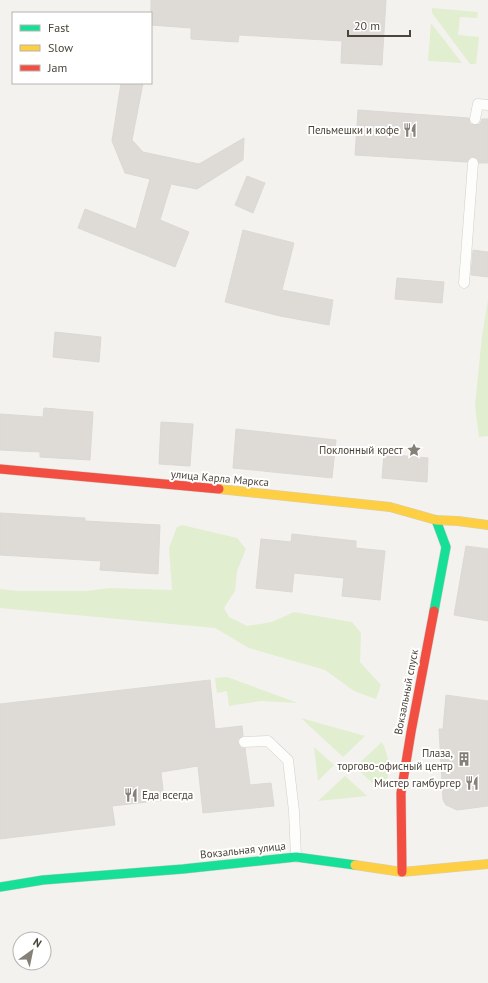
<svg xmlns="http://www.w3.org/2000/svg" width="488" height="983" font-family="'PT Sans',sans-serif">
	<rect width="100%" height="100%" fill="#f4f2ee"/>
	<g fill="#e1eecf">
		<polygon points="432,8 478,12 477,18 460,17 458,35 479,37 476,64 470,64 432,13"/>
		<polygon points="431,23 462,63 428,61"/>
		<polygon points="488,300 488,436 479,437 475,405 482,336"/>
		<polygon points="182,525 237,538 246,549 237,571 235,591 224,608 229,617 247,626 272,622 294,612 352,622 361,633 360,662 381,685 376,699 354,691 325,670 249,648 215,628 0,608 0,589 19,591 86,591 110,588 172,590 169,548 177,527"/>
		<polygon points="227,677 298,703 261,701 229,706 227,691 217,693 215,678"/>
		<polygon points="301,718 365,736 343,757"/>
		<path d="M382 742C389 756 394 778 379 789L355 767Z"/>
		<polygon points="314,747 334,765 318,781"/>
		<polygon points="345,776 367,796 318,801"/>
	</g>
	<g fill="#dedbd6" stroke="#dcd9d4">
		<polygon points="151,0 386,0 382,65 341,63 342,41 239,35 238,42 191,39 191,28 151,25"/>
		<polygon points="121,83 143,83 132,140 143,152 199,164 244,138 243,160 197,189 171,184 160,220 189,232 175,267 78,228 85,209 136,229 150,179 125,173 112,141"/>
		<polygon points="358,110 469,118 470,124 474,125 480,124 482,119 488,119 488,163 479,163 477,158 473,157 470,157 467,162 355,155"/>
		<polygon points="247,176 265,183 253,213 235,205"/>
		<polygon points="243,230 294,243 282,290 333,300 329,325 280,316 225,302"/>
		<polygon points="473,250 488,252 488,277 471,275"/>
		<polygon points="397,278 444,282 442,303 395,299"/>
		<polygon points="55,332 101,337 99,362 53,357"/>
		<polygon points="44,408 93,412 90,460 40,457 40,452 0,450 0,414 43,417"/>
		<polygon points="161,422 193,424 190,466 159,464"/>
		<polygon points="236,429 336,440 332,478 233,468"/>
		<polygon points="384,454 428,458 427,482 382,478"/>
		<polygon points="0,513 85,518 85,521 160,525 158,574 100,570 101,561 0,555"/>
		<polygon points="292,534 356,541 356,548 385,551 380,600 342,596 344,578 294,573 292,592 256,588 261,539 291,542"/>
		<polygon points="466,546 488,549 488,621 454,615"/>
		<polygon points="210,680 215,729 242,726 243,736 238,739 238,743 241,748 245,748 250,785 271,783 274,806 203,813 198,766 161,772 164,800 112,806 115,825 0,839 0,704"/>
		<polygon points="446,695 488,701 488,806 457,810 446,805 443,800 439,729 443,729"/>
	</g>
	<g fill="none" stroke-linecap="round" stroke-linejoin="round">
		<defs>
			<g id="lane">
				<polyline points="475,119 478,104 488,105"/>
				<polyline points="464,283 473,163"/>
				<polyline points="244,742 268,741 288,760 294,811 296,857"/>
			</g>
			<g id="fast">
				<polyline points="434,611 446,547 436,520"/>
				<polyline points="0,887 43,880 183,869 296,857 355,865"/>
			</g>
			<g id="slow">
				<polyline points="219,489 390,507 436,520 458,521 488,525"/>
				<polyline points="355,865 402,872 488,864"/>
			</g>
			<g id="jam">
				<polyline points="0,469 219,489"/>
				<polyline points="402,872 401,793 411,732 434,611"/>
			</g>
		</defs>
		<use href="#lane" stroke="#d2d0cb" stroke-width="11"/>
		<use href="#fast" stroke="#d3cfc5" stroke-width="10"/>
		<use href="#slow" stroke="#d3cfc5" stroke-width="10"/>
		<use href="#jam" stroke="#d3cfc5" stroke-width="10"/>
		<use href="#lane" stroke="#fdfdfc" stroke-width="10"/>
		<use href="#fast" stroke="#16e098" stroke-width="9"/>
		<use href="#slow" stroke="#ffcf43" stroke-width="9"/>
		<use href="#jam" stroke="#f24e42" stroke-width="9"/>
	</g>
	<defs>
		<symbol id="restaurant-bare" viewBox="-9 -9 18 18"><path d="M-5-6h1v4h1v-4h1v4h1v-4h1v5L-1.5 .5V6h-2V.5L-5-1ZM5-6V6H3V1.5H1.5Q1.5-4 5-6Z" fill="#868178" stroke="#fff" stroke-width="2.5" paint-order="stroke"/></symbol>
		<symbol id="sight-bare" viewBox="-9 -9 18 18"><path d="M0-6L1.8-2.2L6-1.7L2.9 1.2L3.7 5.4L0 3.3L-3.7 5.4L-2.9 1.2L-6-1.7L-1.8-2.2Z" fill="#868178" stroke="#fff" stroke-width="2.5" paint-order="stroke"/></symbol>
		<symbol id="building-bare" viewBox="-9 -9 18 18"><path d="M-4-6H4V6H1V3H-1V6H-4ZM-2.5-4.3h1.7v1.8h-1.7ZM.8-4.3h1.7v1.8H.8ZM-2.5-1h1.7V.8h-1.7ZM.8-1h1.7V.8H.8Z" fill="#868178" stroke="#fff" stroke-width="2.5" paint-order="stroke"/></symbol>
	</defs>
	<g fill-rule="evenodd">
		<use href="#restaurant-bare" x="400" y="120" width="20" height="20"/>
		<use href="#sight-bare" x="404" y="440" width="20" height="20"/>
		<use href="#building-bare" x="454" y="749" width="20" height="20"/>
		<use href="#restaurant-bare" x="462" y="773" width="20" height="20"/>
		<use href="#restaurant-bare" x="121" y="785" width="20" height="20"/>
	</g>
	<g text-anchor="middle" stroke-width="4" stroke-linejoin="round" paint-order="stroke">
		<g font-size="11" fill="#4b4439" stroke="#fff" text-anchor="end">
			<text x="399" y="134">Пельмешки и кофе</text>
			<text x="403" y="454">Поклонный крест</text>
			<text x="453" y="757">Плаза,<tspan x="453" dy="13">торгово-офисный центр</tspan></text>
			<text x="461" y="787">Мистер гамбургер</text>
			<text x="142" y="799" text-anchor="start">Еда всегда</text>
		</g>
		<g font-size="11" fill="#4b4439" stroke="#fff">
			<text transform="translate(220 478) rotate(5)" y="4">улица Карла Маркса</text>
			<text transform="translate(406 692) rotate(-79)" y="4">Вокзальный спуск</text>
			<text transform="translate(243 850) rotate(-6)" y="4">Вокзальная улица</text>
		</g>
	</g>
	<rect x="12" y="12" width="140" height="72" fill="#ffffff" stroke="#b7b4b0"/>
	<rect x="20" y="25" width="20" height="6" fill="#16e098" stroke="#b7b4b0"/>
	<text x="48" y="32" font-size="12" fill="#4b4439">Fast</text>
	<rect x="20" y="45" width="20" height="6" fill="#ffcf43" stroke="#b7b4b0"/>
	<text x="48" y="52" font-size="12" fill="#4b4439">Slow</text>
	<rect x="20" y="65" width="20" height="6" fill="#f24e42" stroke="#b7b4b0"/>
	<text x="48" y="72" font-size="12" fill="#4b4439">Jam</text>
	<g transform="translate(32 951) rotate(33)"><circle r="19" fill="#ffffff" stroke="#b7b4b0"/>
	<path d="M0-3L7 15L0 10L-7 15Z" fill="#868178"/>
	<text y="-6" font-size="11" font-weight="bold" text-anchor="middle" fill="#4b4439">N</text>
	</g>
	<path d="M348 30v6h62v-6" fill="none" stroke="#4b4439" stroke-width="2"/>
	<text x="354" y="30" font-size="12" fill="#4b4439" stroke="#ffffff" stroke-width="3" paint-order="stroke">20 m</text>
</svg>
